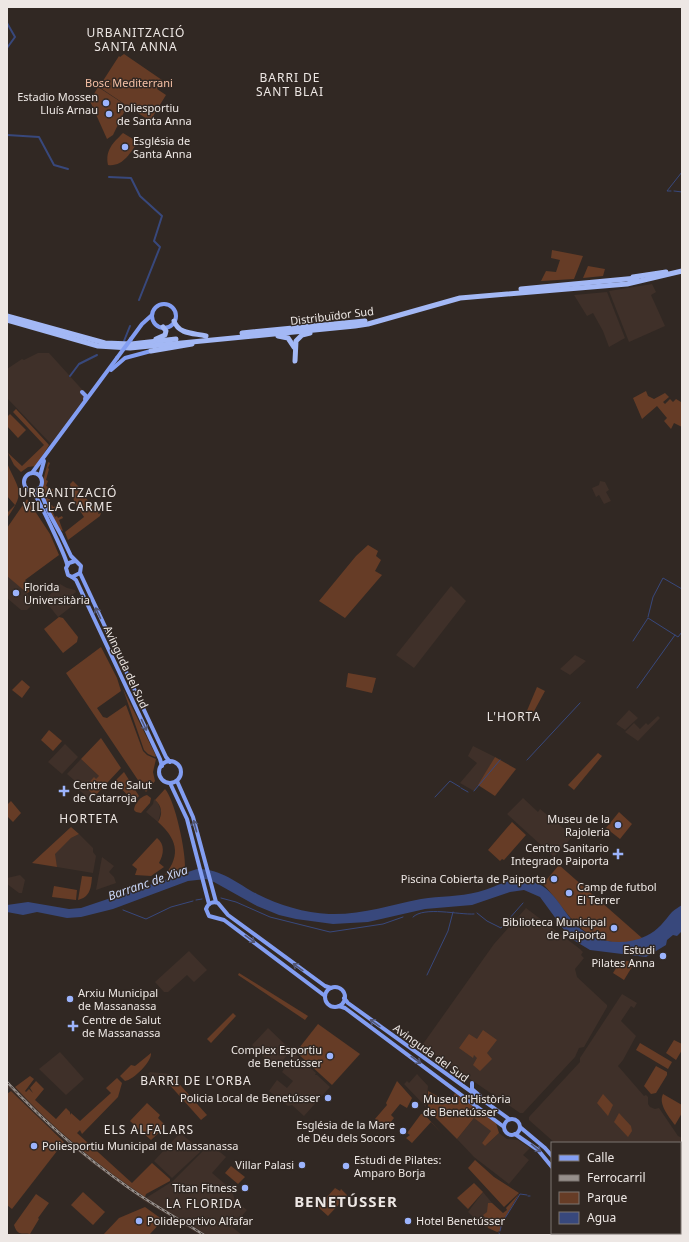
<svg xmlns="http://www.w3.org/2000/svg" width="689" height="1242" font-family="'Noto Sans',sans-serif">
	<rect width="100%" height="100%" fill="#312823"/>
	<g fill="#3f3029">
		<polygon points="652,284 656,292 651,295 665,326 629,342 609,291"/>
		<polygon points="607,292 625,338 609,347 603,331 593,313 587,316 574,295"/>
		<polygon points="38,353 49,353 87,395 51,444 7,398 7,369 22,359 24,360"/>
		<polygon points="600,481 605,482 609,490 606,492 611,501 604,504 599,495 596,497 592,488 599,485"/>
		<polygon points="7,575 27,593 34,603 27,610 21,610 7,598"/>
		<polygon points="60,584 67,588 75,590 76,592 71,596 76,603 58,617 46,602 44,604 43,602"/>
		<polygon points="451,586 466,601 414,668 396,655"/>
		<polygon points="575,655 586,661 570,675 560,669"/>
		<polygon points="629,710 638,718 625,730 616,724"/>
		<polygon points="658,716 660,718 638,741 625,732 634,723 640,729 646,723 648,725"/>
		<polygon points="65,744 78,757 62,774 48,762"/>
		<polygon points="473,746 495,757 483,780 474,791 460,783 477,763 468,756"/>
		<polygon points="81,759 99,776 104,786 91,800 78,789 81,786 67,774"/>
		<polygon points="523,798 538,812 540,809 573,836 554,857 507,814"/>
		<polygon points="154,799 158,803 161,811 158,822 146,812 153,804"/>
		<polygon points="79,834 93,848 93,852 96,856 93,873 57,867 54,854 71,838"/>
		<polygon points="102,857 114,866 109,872 114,877 116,883 96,890"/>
		<polygon points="20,875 25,880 22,893 19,893 7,884 7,878"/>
		<polygon points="526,908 580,949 583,952 581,955 584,958 575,969 577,977 607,1005 607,1007 584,1047 579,1048 575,1057 523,1113 520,1113 423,1047 423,1044 494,944"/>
		<polygon points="189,951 207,970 194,982 187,975 168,992 164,992 155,982"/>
		<polygon points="622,994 637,1003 634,1008 631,1006 621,1021 636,1036 623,1060 618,1066 644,1096 646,1095 648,1097 648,1104 650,1107 655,1109 659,1108 678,1136 682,1138 682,1235 650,1235 648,1233 680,1233 680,1143 555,1143 529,1120 529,1117 580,1062 580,1058"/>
		<polygon points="268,1028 291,1050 276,1069 252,1045"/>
		<polygon points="60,1052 84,1079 66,1095 39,1069"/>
		<polygon points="295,1054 316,1073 315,1075 317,1075 330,1087 304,1116 292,1105 288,1106 269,1091 277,1080 287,1088 293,1081 282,1072"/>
		<polygon points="150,1072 170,1074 171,1075 160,1086 148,1074"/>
		<polygon points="417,1074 428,1086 426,1107 404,1084 407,1081 409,1083"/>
		<polygon points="7,1081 71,1141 146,1198 173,1181 210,1144 226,1157 212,1173 232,1190 235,1201 247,1210 232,1227 242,1235 200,1235 144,1201 93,1164 51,1129 9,1088 7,1090"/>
		<polygon points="474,1118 492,1131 482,1143 485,1146 499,1133 507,1139 518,1140 530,1148 523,1155 529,1160 509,1184 474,1157 457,1139"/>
		<polygon points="180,1133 200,1149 200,1152 172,1178 154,1161"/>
		<polygon points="483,1192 492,1203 488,1228 482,1225 468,1212"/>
	</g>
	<g fill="#663c26">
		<polygon points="124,54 162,80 157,89 166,95 150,121 99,87 119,56 120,57"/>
		<polygon points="98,87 127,106 113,135 107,139 90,101"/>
		<path d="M123 133 138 142C130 153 123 167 108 165 105 150 113 143 123 133Z"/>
		<polygon points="552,250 583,256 574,279 541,281 546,271 556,272 560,260 551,258"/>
		<polygon points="588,266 605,269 603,276 583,278"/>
		<polygon points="646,391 648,396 654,399 665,393 669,397 663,402 665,404 670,399 673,402 676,399 681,402 682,427 674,423 671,429 664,421 667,418 657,406 642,419 633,398"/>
		<polygon points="16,409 49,445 36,466 28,467 21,472 14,465 8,453 22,466 44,445 13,412"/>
		<polygon points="10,414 26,430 18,438 7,426 7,417"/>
		<polygon points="48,462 50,463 48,468 49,469 46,480 48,481 46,486 48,487 48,490 53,489 53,491 48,491 49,493 46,493 49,498 48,497 48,499 50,499 49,505 52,505 53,507 57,506 57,508 53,508 54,510 52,511 55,517 57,516 58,518 62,516 63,518 59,520 63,531 60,530 51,514 41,488"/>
		<path d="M7 463C19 491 26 491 7 518V513L15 505 7 496Z"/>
		<polygon points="73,481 81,489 78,492 80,494 79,496 86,498 90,503 89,505 92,504 95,507 93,509 94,511 96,508 95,511 99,512 98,514 101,513 100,516 68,540 65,532 84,517 74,501 70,484"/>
		<polygon points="27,499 50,534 59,555 25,580 33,590 27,593 7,576 7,528"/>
		<polygon points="368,545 378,551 376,556 381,560 375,571 382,575 345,618 319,601 356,556"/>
		<polygon points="59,617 63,618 78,637 77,642 63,653 44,629"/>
		<polygon points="101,647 117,678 121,691 97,708 103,717 107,718 126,705 143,751 147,755 156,759 153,772 155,781 146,792 66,673"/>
		<polygon points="348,673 376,678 372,693 346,687"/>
		<polygon points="22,680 30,687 22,698 12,690"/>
		<polygon points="537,687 545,691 532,715 526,713"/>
		<polygon points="123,689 156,756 155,757 148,754 144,750"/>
		<polygon points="49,730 62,741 53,751 41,740"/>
		<polygon points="101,738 121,768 95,796 85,787 94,777 96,779 99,776 81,759"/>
		<polygon points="598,753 602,756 574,790 568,785"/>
		<polygon points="495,757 516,769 495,796 478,785"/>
		<polygon points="124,772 139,796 134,801 114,782"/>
		<path d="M165 789C175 800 186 852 185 868L165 875C182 854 176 838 158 822 163 814 162 806 155 800Z"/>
		<path d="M147 795 151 798 150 803 141 813 136 812 134 810C134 804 141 796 147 795Z"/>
		<polygon points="11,801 21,813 13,822 7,816 7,805"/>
		<polygon points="619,812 632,824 620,839 606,828"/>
		<polygon points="512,822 526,835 504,860 502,859 500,861 488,850"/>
		<polygon points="71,827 79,834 71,838 55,854 57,867 32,863"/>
		<path d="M157 838C165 844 164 854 159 863L164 867 151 876 135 875 137 869 132 865Z"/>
		<path d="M559 865 642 938C632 943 623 943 612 942 575 936 566 908 543 884Z"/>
		<path d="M82 876 92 877C91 888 90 897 78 900Z"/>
		<polygon points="54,886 77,890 76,900 52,897"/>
		<polygon points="621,960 635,962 624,980 613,973"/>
		<polygon points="239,973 308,1016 305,1020 238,975"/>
		<polygon points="233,1013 236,1016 211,1043 207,1039"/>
		<polygon points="318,1024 360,1054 332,1085 296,1052"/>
		<polygon points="483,1030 497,1040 487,1053 492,1059 480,1071 473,1065 477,1058 474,1055 473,1058 459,1048 469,1034 477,1039"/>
		<polygon points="674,1040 682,1044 682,1050 676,1060 666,1053"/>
		<polygon points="640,1043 672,1062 668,1069 636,1050"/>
		<path d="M151 1053C152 1062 133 1080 125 1081L120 1076 131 1065 135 1066Z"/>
		<polygon points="656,1066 667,1072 667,1075 656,1093 651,1094 644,1086"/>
		<path d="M30 1076 34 1079 25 1091 26 1092 29 1089 33 1093 30 1088 36 1081 44 1089 35 1100 56 1119 66 1108 70 1112V1115L71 1113 80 1121 111 1093 106 1088 117 1078 122 1083 118 1097 82 1134 80 1130 77 1133 132 1183 152 1163 170 1179V1181L146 1194 145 1197C99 1166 53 1128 15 1087Z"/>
		<polygon points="173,1077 207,1115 201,1120 168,1083"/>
		<polygon points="397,1081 412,1098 407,1108 400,1104 391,1115 394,1118 386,1128 375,1119 387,1105 386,1103"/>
		<polygon points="11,1091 64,1142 12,1209 7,1205 7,1094"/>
		<polygon points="428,1091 450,1103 455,1093 496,1123 499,1133 485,1146 482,1143 491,1131 474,1118 457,1139 428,1110"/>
		<polygon points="603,1094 613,1105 608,1116 597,1103"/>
		<path d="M663 1094 682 1105V1113L675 1125C669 1117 658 1104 663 1094Z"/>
		<polygon points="147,1103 160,1115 158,1118 166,1126 151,1140 130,1121"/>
		<polygon points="619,1113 631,1126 632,1131 628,1137 614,1122"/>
		<polygon points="421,1114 424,1114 444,1136 431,1122 412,1143 406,1138 410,1135 407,1133"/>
		<polygon points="475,1160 494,1177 519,1193 504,1207 468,1168"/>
		<polygon points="231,1166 245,1177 238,1184 225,1173"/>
		<polygon points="474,1183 483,1192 468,1209 457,1198"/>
		<polygon points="335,1188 340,1191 341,1189 347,1195 344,1199 342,1198 343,1200 328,1216 318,1207"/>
		<polygon points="83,1192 105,1212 93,1225 71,1205"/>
		<path d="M36 1194 49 1203 38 1218 39 1219 30 1234C22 1232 18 1237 14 1225Z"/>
		<polygon points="519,1194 502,1223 500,1231 497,1232 488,1228 489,1222 483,1215 487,1212 488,1203 492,1203 503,1213 507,1210 506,1208"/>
		<polygon points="145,1207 163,1220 149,1235 103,1235 119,1218"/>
	</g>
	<path fill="#38487c" d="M197 869C220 868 238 884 257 894 279 905 305 913 329 914 362 915 390 905 421 899 440 896 459 897 478 892 494 888 508 878 524 880 549 882 557 902 571 919 588 942 621 948 646 936 658 931 665 920 672 912 675 909 679 907 682 905V931L677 936 673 935 667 940 666 945 646 957 590 950 570 938 540 897 524 890 510 892 472 905 425 909 368 922 333 924 296 919 279 915 257 906 214 882 206 879 188 881 113 909 81 917 67 918 37 912 23 915 7 912V905L28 902 69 909 81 908Z"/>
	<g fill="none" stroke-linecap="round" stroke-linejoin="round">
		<g stroke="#38487c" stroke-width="1">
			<polyline points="671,191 667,191 682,172"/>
			<polyline points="674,191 682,192"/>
			<polyline points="648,617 653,597 663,578 682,589"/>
			<polyline points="633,641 648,618 678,637 682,632"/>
			<polyline points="637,688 675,635"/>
			<polyline points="527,760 580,703"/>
			<polyline points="461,788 468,792"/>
			<polyline points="474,791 500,760"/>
			<polyline points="435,797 450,781 460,787"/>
			<polyline points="221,898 236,902 270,917 330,932 383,924 403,917"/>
			<polyline points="196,900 202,899"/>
			<polyline points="123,910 146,919 171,907 193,901"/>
			<polyline points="477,913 487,921 501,928 523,903"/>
			<path d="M413 917C424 906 459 915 474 914"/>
			<polyline points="427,975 448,931 453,912"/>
			<polyline points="528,1196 530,1196"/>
			<polyline points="500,1231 502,1223 520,1194 527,1195"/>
			<polyline points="499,1233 500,1235"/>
		</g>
		<g stroke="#38487c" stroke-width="2">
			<polyline points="7,23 15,37 7,48"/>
			<polyline points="7,135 39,137 54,165 68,169"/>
			<polyline points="109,177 131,178 140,196 162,216 154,241 160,247 139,300"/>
			<polyline points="124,341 130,326"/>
			<polyline points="70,376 79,364 97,355"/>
		</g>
		<g stroke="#839ef2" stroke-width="4">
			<circle cx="164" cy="316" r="12"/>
			<polyline points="131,339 142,324 152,315"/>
			<polyline points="111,370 125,358 151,351"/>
			<polyline points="82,392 86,396 85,399"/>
			<circle cx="33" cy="482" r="9"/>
			<polyline points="32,473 117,358"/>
			<polyline points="40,476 44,461"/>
			<polyline points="39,488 49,513 61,535 71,556 81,566 80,573 72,577 68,575 66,568 69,563 75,561"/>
			<path d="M32 491C37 495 65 555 67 564"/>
			<polyline points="80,573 166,757 170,762"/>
			<polyline points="72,577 76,580 160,759 162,766"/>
			<circle cx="170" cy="772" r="11"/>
			<polyline points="177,781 193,817 216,902"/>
			<polyline points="170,783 187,819 209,904"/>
			<circle cx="335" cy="997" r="10"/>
			<path d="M325 996 224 920 209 916 206 909C208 903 213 901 218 903L228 915 325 986 331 988"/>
			<polyline points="344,998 348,1003 509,1119"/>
			<polyline points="339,1006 345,1008 504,1127"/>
			<polyline points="472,1083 472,1089 480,1096"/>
			<circle cx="512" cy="1127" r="8"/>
			<polyline points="520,1127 545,1148 552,1156"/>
			<polyline points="515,1134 538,1150 552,1167"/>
			<polyline points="592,1233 593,1235"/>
			<polyline points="599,1233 600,1235"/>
			<polyline points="604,1235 605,1233"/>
		</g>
		<g stroke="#a3b8f5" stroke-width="5">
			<polyline points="633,277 666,272"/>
			<polyline points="521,289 637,278"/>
			<polyline points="7,316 105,343 131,344 176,339"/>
			<polyline points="7,320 98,346 130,348 355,326 368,324 460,298 627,284 682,271"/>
			<path d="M174 321C179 335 195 333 206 336"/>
			<polyline points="242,333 365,321"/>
			<polyline points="278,336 288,338 294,347"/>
			<polyline points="156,339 165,335 166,331 163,327"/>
			<polyline points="151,351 192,344"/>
			<polyline points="295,361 296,341 302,335 310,333"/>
		</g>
		<defs>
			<path id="rail" d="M7 1082C44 1122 85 1157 129 1188 153 1205 179 1219 204 1235"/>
		</defs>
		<use href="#rail" stroke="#968f8b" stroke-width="2.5"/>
		<use href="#rail" stroke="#312823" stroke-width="1" stroke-dasharray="3" stroke-linecap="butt"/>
		<polyline stroke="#839ef2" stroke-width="4" points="117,358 131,339"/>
	</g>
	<defs><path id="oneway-shaft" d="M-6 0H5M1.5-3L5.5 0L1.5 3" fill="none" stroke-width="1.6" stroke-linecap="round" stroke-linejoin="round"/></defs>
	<g stroke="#525776">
		<use href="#oneway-shaft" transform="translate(98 613) rotate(-115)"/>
		<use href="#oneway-shaft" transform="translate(144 725) rotate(65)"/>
		<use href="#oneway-shaft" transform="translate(195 826) rotate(-105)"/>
		<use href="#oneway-shaft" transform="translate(250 939) rotate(36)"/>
		<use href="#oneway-shaft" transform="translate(298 967) rotate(-144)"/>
		<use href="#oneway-shaft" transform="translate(375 1023) rotate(-144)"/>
		<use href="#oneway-shaft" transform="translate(416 1060) rotate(36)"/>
		<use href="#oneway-shaft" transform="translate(536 1148) rotate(39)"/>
	</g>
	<g fill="#9cb4fd" stroke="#312823" stroke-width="1.5">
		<circle cx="106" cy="103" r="4"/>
		<circle cx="109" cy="114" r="4"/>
		<circle cx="125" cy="147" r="4"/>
		<circle cx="16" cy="593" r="4"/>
		<path d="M62 785h4v4h4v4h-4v4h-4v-4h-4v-4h4z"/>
		<circle cx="618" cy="825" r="4"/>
		<path d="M616 848h4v4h4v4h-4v4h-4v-4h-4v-4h4z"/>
		<circle cx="554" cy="879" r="4"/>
		<circle cx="569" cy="893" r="4"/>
		<circle cx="614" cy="928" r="4"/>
		<circle cx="663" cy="956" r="4"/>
		<circle cx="70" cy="999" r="4"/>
		<path d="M71 1020h4v4h4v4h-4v4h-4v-4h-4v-4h4z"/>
		<circle cx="330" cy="1056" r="4"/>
		<circle cx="328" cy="1098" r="4"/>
		<circle cx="415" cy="1105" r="4"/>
		<circle cx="403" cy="1131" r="4"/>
		<circle cx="34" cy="1146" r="4"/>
		<circle cx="302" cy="1165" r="4"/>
		<circle cx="346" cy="1166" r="4"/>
		<circle cx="245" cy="1188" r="4"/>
		<circle cx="139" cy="1221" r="4"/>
		<circle cx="408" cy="1221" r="4"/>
	</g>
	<g text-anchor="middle" stroke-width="3" stroke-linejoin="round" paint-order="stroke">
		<g font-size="11" fill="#f6c0a5" stroke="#312823">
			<text x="129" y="87">Bosc Mediterrani</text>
		</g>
		<g font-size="11" fill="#ede7e4" stroke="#312823" text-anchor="start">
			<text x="98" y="101" text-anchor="end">Estadio Mossen<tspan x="98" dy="13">Lluís Arnau</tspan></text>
			<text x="117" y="112">Poliesportiu<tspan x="117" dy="13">de Santa Anna</tspan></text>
			<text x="133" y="145">Església de<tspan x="133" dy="13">Santa Anna</tspan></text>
			<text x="24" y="591">Florida<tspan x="24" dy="13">Universitària</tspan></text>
			<text x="73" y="789">Centre de Salut<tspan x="73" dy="13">de Catarroja</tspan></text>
			<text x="610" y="823" text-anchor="end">Museu de la<tspan x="610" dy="13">Rajoleria</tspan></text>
			<text x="609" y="852" text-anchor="end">Centro Sanitario<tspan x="609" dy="13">Integrado Paiporta</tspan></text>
			<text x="546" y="883" text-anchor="end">Piscina Cobierta de Paiporta</text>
			<text x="577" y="891">Camp de futbol<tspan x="577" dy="13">El Terrer</tspan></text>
			<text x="606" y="926" text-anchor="end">Biblioteca Municipal<tspan x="606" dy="13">de Paiporta</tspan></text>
			<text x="655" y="954" text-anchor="end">Estudi<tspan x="655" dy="13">Pilates Anna</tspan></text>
			<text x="78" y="997">Arxiu Municipal<tspan x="78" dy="13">de Massanassa</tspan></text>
			<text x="82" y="1024">Centre de Salut<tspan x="82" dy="13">de Massanassa</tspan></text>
			<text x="322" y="1054" text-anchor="end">Complex Esportiu<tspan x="322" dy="13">de Benetússer</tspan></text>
			<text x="320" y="1102" text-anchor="end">Policia Local de Benetússer</text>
			<text x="423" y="1103">Museu d'Història<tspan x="423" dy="13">de Benetússer</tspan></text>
			<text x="395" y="1129" text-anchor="end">Església de la Mare<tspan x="395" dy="13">de Déu dels Socors</tspan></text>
			<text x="42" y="1150">Poliesportiu Municipal de Massanassa</text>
			<text x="354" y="1164">Estudi de Pilates:<tspan x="354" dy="13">Amparo Borja</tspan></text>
			<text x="294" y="1169" text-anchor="end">Villar Palasi</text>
			<text x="237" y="1192" text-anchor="end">Titan Fitness</text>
			<text x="147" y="1225">Polideportivo Alfafar</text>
			<text x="416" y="1225">Hotel Benetússer</text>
		</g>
		<g font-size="11" fill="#ede7e4" stroke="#312823">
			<text transform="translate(332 316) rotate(-7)" y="4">Distribuïdor Sud</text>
			<text transform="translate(126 667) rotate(65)" y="4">Avinguda del Sud</text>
			<text transform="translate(431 1053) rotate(36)" y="4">Avinguda del Sud</text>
		</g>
		<g font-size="12" letter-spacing="1" fill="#ede7e4" stroke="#312823">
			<text x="136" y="37">URBANITZACIÓ<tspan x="136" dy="14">SANTA ANNA</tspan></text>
			<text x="290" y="82">BARRI DE<tspan x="290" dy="14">SANT BLAI</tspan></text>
			<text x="68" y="497">URBANITZACIÓ<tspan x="68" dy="14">VIL·LA CARME</tspan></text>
			<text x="514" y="721">L'HORTA</text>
			<text x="89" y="823">HORTETA</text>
			<text x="196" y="1085">BARRI DE L'ORBA</text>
			<text x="149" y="1134">ELS ALFALARS</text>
			<text x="204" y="1208">LA FLORIDA</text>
		</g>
		<g font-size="12" font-style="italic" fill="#c9d6f7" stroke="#312823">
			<text transform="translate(148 883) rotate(-19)" y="4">Barranc de Xiva</text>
		</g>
		<g font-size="15" font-weight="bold" letter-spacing="1" fill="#ede7e4" stroke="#312823">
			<text x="346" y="1207">BENETÚSSER</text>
		</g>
	</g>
	<rect width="689" height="1242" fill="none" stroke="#ede7e4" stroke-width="16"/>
	<rect x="551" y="1142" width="130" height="92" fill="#312823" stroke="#7c7470"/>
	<rect x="559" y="1155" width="20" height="6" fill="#839ef2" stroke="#7c7470"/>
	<text x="587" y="1162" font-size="12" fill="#ede7e4">Calle</text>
	<rect x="559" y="1175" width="20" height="6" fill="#968f8b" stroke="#7c7470"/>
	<text x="587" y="1182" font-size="12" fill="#ede7e4">Ferrocarril</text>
	<rect x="559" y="1192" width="20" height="12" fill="#663c26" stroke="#7c7470"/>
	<text x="587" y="1202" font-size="12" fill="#ede7e4">Parque</text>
	<rect x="559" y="1212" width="20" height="12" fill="#38487c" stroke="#7c7470"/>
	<text x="587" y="1222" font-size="12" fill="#ede7e4">Agua</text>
</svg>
